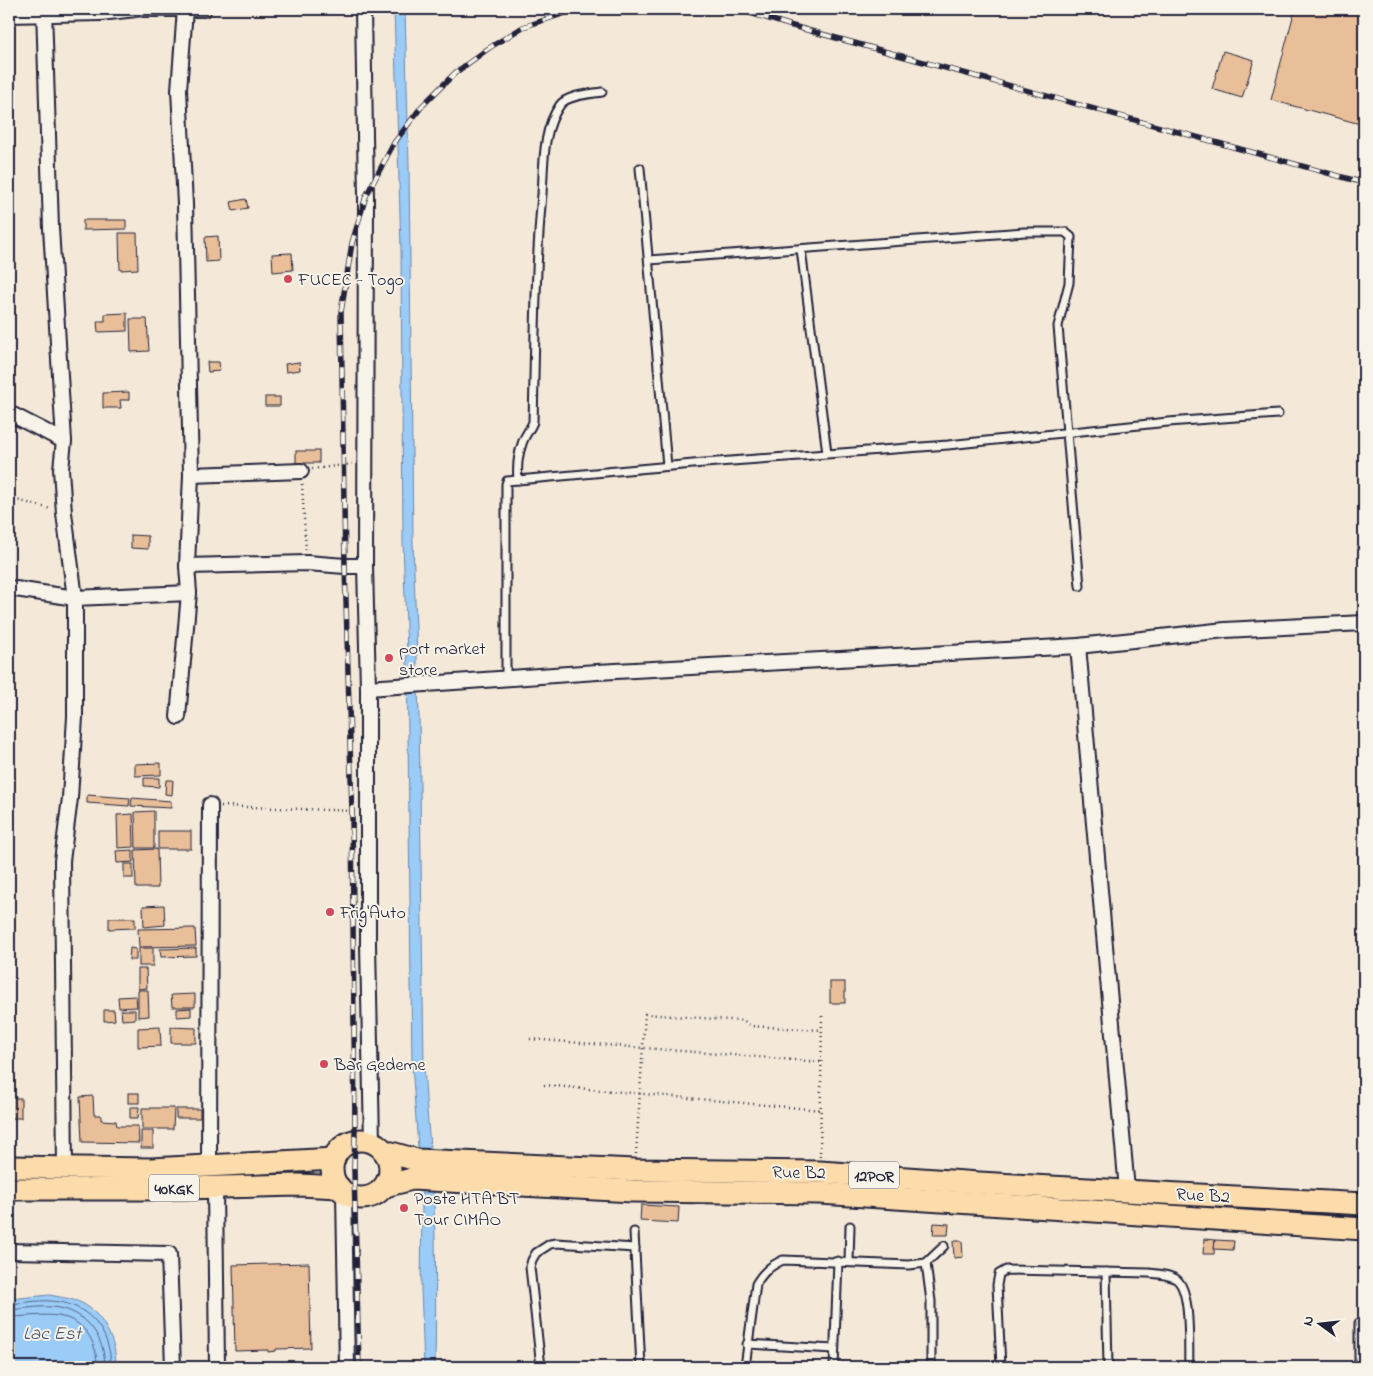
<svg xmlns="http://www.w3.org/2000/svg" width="1373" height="1376" font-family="'Indie Flower',sans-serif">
	<rect width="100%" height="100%" fill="#f4e9d8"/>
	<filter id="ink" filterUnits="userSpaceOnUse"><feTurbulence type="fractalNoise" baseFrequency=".02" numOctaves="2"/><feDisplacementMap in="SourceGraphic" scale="10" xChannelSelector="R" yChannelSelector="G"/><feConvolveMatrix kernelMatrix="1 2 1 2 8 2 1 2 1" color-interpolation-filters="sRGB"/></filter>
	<g filter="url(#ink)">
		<g fill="#9bcbf7" stroke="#6b87ac">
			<path d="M394 9H405L409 164 413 542 419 716 424 1066C426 1112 432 1157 434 1203 436 1258 436 1312 435 1367H424L421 1287 422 1202 412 1065 407 654 403 542 401 250Z"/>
			<path d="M50 1295C59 1297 68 1298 77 1301 102 1310 117 1342 116 1367H9V1299Z"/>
		</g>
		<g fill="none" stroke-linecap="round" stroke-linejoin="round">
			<g stroke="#526686" stroke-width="1">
				<path d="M9 1304C23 1303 37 1300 51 1301 88 1303 111 1331 111 1367"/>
				<path d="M9 1310C23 1309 37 1306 52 1307 84 1309 105 1335 105 1367"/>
				<path d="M9 1317C37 1317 69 1307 88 1334 95 1345 97 1355 97 1367"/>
			</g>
		</g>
		<g fill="#e9bf99" stroke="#22223b">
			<polygon points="1295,9 1343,9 1364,14 1364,125 1271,100"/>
			<polygon points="1223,51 1254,60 1242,98 1212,89"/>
			<polygon points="246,199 248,208 233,211 231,202"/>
			<polygon points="83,220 126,220 126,229 83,230"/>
			<polygon points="119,233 137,233 138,269 120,270"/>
			<polygon points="218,236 219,261 206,262 205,237"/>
			<polygon points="292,253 293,270 273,272 272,254"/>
			<polygon points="127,313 127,331 98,332 97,321 105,321 105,314"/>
			<polygon points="130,319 147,319 149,351 131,352"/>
			<polygon points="207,362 219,362 220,371 208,372"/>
			<polygon points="299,362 300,370 286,372 285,364"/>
			<polygon points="129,392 129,400 120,400 121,408 103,408 103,393"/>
			<rect x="265" y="397" width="15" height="9"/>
			<rect x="296" y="451" width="23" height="12"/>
			<polygon points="131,535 148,536 148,549 131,548"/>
			<polygon points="161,763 161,775 135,776 135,764"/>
			<polygon points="144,778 159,778 159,787 144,786"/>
			<polygon points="166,780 173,780 172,795 165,794"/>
			<polygon points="87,795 130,798 129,806 87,803"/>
			<polygon points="132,798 171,801 171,808 131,806"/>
			<polygon points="154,811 154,848 136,848 135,812"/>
			<polygon points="133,814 134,847 118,848 117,815"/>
			<rect x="158" y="831" width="33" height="18"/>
			<polygon points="157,849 158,888 136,888 135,850"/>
			<polygon points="133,850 133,862 117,863 116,851"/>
			<rect x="124" y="864" width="9" height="14"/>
			<polygon points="164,905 165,925 144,927 143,906"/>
			<polygon points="109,918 135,918 135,928 109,929"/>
			<polygon points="195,928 196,946 139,947 138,929"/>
			<polygon points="130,948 136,949 136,960 129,960"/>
			<rect x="139" y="948" width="14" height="18"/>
			<polygon points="196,948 196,956 161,957 160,949"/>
			<polygon points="138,969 146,969 147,988 138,989"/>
			<rect x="830" y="982" width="15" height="21"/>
			<polygon points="138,990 148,990 149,1016 138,1017"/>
			<polygon points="195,994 195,1007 172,1007 171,995"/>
			<polygon points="136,996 137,1007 119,1008 118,997"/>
			<polygon points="191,1008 191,1016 177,1017 177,1009"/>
			<polygon points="104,1010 114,1010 115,1020 104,1021"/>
			<polygon points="121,1010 135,1010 135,1019 122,1020"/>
			<polygon points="160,1027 161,1046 138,1047 138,1028"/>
			<polygon points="171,1027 196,1028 196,1043 171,1043"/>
			<rect x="128" y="1093" width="11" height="10"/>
			<polygon points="93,1096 94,1115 101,1115 101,1120 116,1121 117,1126 138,1126 139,1143 82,1142 80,1097"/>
			<rect x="9" y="1098" width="12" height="20"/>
			<polygon points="130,1107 139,1107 138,1118 130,1118"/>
			<polygon points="142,1108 174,1108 173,1129 142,1129"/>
			<rect x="176" y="1109" width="24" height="9"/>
			<rect x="141" y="1131" width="12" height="17"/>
			<polygon points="641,1205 679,1207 678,1223 640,1221"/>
			<polygon points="934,1223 949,1224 948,1235 933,1235"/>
			<polygon points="1204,1239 1215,1240 1214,1254 1203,1254"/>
			<polygon points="1215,1240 1234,1241 1233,1250 1214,1249"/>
			<polygon points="953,1241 962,1241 963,1257 954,1258"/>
			<polygon points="309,1263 311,1348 276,1349 276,1351 268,1352 268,1350 235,1351 233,1265"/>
		</g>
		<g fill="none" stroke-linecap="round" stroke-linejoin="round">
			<defs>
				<g id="lane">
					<polyline points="640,168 667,466"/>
					<polyline points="801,249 827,453"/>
					<polyline points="649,260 1025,232 1065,232 1071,237 1069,283 1058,326 1080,586"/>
					<path d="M518 480C517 469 518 455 522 444 524 436 530 430 533 422 535 346 535 270 542 194 544 164 542 131 560 105 567 95 590 94 602 92"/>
					<polyline points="506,679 506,484 507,481 704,463 948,445 1168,422 1278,414"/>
					<polyline points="634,1232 641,1367"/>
					<polyline points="849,1262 850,1226"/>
					<polyline points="926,1263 931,1301 931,1367"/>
					<polyline points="1106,1272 1108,1367"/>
					<polyline points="747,1344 834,1349"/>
					<polyline points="541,1367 530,1267 532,1260 536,1253 550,1244 556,1243 635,1248"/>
					<path d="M745 1367 756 1284C763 1272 770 1266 783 1260L909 1265 926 1263 944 1246"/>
					<polyline points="834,1367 838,1261"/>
					<path d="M1001 1367 997 1285 999 1274 1006 1270 1149 1273C1158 1274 1168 1274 1176 1279 1192 1290 1188 1348 1189 1367"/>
					<polyline points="1359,1367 1359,1323"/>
				</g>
				<g id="street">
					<polyline points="44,9 51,228 64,441 61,469 64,513 75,598 75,717 70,798 62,861 65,1169"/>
					<polyline points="143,9 204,9"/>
					<polyline points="363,9 366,196 365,566 368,688 368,945 372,1142"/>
					<polyline points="9,15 100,13 136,9"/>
					<polyline points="9,413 64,441"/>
					<polyline points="191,475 301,471"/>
					<polyline points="187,566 307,563 345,566 365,566"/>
					<polyline points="9,588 75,598 189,593"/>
					<polyline points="1078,646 1127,1190"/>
					<polyline points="368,688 597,672 1078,646 1225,630 1364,623"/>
					<polyline points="178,717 189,593 187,566 191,475 185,204 179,90 185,9"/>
					<polyline points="209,1166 210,805"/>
					<polyline points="215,1187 217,1367"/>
					<polyline points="344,1193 347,1367"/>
					<polyline points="9,1251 169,1254 173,1367"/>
				</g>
				<g id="primary">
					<circle cx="361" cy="1169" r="29"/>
					<polyline points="384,1151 417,1160 635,1170 820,1172 979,1183 1364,1204"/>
					<polyline points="9,1167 151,1169 334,1159"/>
					<polyline points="385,1186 412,1179 633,1191 820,1193 1364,1229"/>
					<polyline points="9,1189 146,1189 299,1185 339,1187"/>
				</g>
			</defs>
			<use href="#lane" stroke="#22223b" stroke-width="11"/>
			<use href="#street" stroke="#22223b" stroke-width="18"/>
			<use href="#primary" stroke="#22223b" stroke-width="25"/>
			<g stroke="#22223b" stroke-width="2.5" stroke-dasharray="1 4" stroke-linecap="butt">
				<polyline points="312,469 352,464"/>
				<polyline points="302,484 306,551"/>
				<polyline points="9,498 51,509"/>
				<polyline points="221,806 356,811"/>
				<polyline points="530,1039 821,1062"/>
				<polyline points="544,1085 821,1110"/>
				<polyline points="636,1154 645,1014 744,1021 751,1026 822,1030"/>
				<polyline points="820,1157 822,1016"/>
			</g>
			<use href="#lane" stroke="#f7f3e8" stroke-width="7"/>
			<use href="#street" stroke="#f7f3e8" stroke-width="14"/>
			<use href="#primary" stroke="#fddcac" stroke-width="21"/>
			<defs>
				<g id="rail">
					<polyline points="737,9 789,25 1364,183"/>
					<polyline points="359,1367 354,1170 355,1132 352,812 345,566 341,312 352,243 366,196 394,143 422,106 455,73 489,48 523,27 578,9"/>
				</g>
			</defs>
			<use href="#rail" stroke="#22223b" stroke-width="5.5"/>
			<use href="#rail" stroke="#f7f3e8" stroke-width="4" stroke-dasharray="11" stroke-linecap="butt"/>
		</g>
	</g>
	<g fill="#d1495b" stroke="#f7f3e8" stroke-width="2">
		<circle cx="288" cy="279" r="5"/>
		<circle cx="389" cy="658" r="5"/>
		<circle cx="330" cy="912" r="5"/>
		<circle cx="324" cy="1064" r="5"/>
		<circle cx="404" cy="1208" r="5"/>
	</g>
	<g text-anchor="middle" stroke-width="4" stroke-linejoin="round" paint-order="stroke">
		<g fill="#f7f3e8" stroke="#62616f" stroke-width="1">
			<rect x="849" y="1161.5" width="50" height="27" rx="4"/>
			<rect x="149" y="1174.5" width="50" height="27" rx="4"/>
		</g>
		<g font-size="16" font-weight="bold" fill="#22223b">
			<text x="874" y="1181">12POR</text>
			<text x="174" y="1194">40KGK</text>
		</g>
		<g font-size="18" fill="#22223b" stroke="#f7f3e8" text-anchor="start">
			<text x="298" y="285">FUCEC - Togo</text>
			<text x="399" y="654">port market<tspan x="399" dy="21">store</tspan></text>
			<text x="340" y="918">Frig'Auto</text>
			<text x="334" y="1070">Bar Gedeme</text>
			<text x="414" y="1204">Poste HTA BT<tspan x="414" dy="21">Tour CIMAO</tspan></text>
		</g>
		<g font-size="18" fill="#22223b" stroke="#f7f3e8">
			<text transform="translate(799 1172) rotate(1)" y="6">Rue B2</text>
			<text transform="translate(1203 1195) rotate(3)" y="6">Rue B2</text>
		</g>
		<g font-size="19" font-style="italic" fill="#465573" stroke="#f7f3e8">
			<text x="52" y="1339">Lac Est</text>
		</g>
	</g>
	<rect width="1373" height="1376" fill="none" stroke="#f7f3e8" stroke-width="30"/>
	<rect x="15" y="15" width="1343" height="1346" fill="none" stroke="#22223b" stroke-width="2" filter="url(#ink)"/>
	<g transform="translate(1320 1324) rotate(285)" stroke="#f7f3e8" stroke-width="4" paint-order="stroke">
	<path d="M0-4L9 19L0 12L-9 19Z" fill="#22223b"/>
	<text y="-8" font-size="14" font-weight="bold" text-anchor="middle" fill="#22223b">N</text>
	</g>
</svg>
